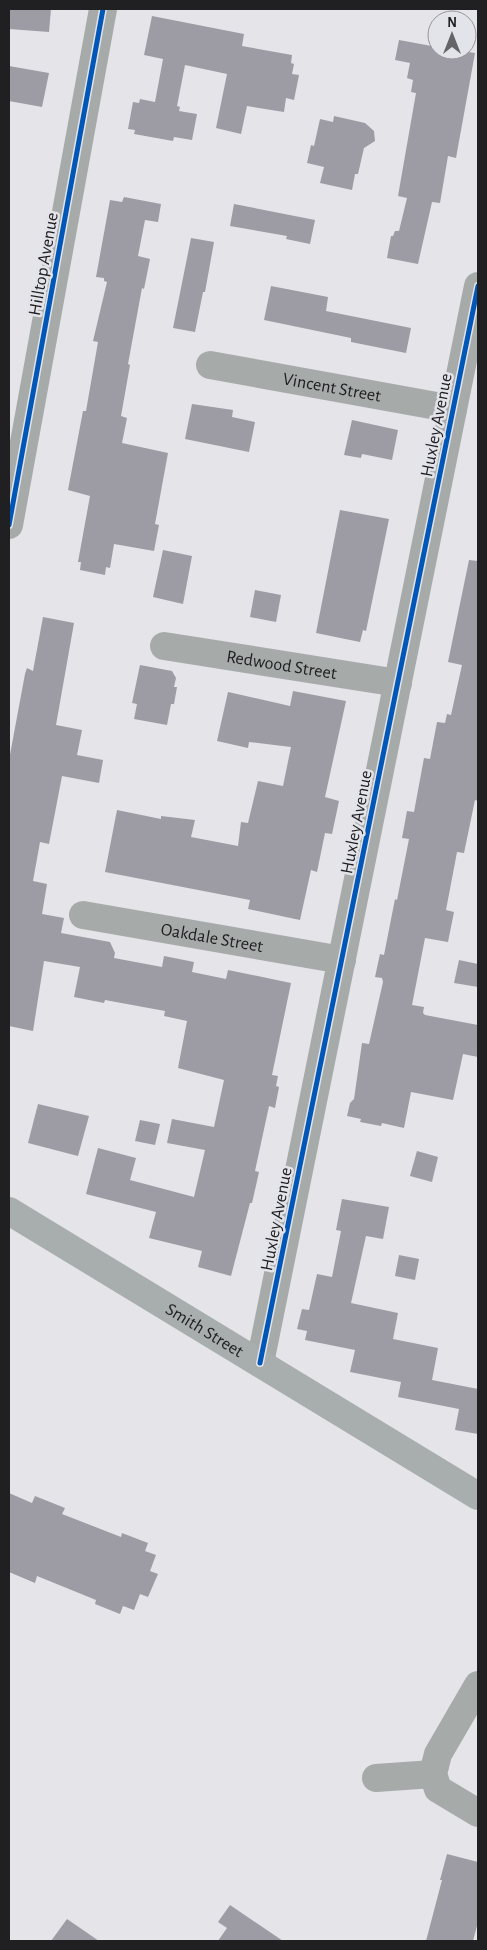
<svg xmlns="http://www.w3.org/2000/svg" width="487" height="1950" font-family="'Alegreya Sans',sans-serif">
	<rect width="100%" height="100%" fill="#e4e4e9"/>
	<g fill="#9d9ca5">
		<polygon points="9,9 51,9 49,32 9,29"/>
		<polygon points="152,16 244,34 242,46 292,55 291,63 294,64 292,74 299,75 294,100 286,98 284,112 247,106 241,134 216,128 227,74 185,65 177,106 180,107 179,111 197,114 192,140 174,137 173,141 134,134 135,130 128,129 133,102 139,103 140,99 155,102 163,59 144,55"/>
		<polygon points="399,40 437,47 437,50 456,50 475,53 456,158 448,156 440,203 432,202 418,264 387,258 391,236 393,236 395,231 399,231 407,198 398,196 416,93 411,92 413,80 407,78 410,63 395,60"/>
		<polygon points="9,66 49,73 42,107 9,101"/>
		<polygon points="334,116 365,123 374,131 375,141 364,148 358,174 355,174 352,190 320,183 324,167 307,163 311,145 314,146 320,119 333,122"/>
		<polygon points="124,197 161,204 158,222 145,220 138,256 150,259 144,289 142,288 128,364 130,365 121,416 127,418 122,443 168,453 155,524 159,525 154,551 114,544 110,568 106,567 105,575 80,570 81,562 78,562 90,496 68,490 83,411 86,411 98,342 93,341 107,282 104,281 104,278 96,277 110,200 122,202"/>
		<polygon points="234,204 315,220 310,244 286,239 287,236 230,226"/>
		<polygon points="191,238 214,242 205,292 203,292 195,332 173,328"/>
		<polygon points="271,286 328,297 326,311 411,328 406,353 351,342 351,338 264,320"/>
		<polygon points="192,404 233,410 232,417 255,422 249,452 185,439"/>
		<polygon points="352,420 398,430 392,460 362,454 361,458 344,455"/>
		<polygon points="340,510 389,519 366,631 363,630 360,642 316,633"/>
		<polygon points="163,550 192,556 183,604 153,597"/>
		<polygon points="469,560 478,561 478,801 475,800 464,853 457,852 446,910 454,912 448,942 425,938 412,1005 424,1007 423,1013 425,1015 478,1025 478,1057 463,1054 453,1100 411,1092 404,1128 382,1123 381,1126 360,1122 361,1119 347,1116 350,1103 354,1099 362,1043 369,1044 383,982 382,978 375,977 380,954 384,955 395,899 397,900 409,839 402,838 407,811 414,812 424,758 430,759 437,722 445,723 447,714 451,715 462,665 448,662"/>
		<polygon points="255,590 281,595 276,622 250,617"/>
		<polygon points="43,617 74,623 56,725 82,730 77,755 103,760 99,783 62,776 49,844 40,842 33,881 47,884 42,914 64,918 61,933 110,942 115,953 114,958 162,967 164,956 194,962 192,972 226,979 228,970 291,983 272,1075 278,1076 276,1086 279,1087 275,1108 269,1106 255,1171 259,1172 252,1203 250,1203 231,1276 198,1267 202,1251 149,1238 156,1212 86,1194 98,1148 136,1158 130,1180 194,1197 205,1150 167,1143 172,1119 214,1127 224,1080 178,1068 187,1021 164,1016 165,1011 105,1000 104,1003 74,997 80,967 44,961 33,1031 9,1026 9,760 25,674 27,668 33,671"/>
		<polygon points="140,665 172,671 176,678 174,687 177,687 174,704 171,704 167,725 134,719 137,704 132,703"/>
		<polygon points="293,691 346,701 325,797 339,801 332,834 325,833 317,872 311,870 300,920 248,909 250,900 105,872 117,810 161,819 161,816 195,820 191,837 238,846 241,822 248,823 258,781 283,786 291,747 249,742 248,748 217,741 228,692 290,706"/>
		<polygon points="459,960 478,964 478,987 454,983"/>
		<polygon points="38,1104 89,1116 78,1156 28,1143"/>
		<polygon points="140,1120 160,1124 155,1145 135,1141"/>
		<polygon points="417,1151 438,1157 432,1182 410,1176"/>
		<polygon points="342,1199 389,1207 383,1239 366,1236 351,1303 398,1313 393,1339 438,1348 432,1380 478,1389 478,1434 455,1430 459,1409 398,1397 401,1382 350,1372 355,1350 305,1340 307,1331 297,1329 302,1309 309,1310 317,1274 332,1277 341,1231 336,1230"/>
		<polygon points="399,1255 419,1259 415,1280 395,1276"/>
		<polygon points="9,1493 32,1503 35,1496 65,1508 62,1514 121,1537 122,1533 148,1543 145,1551 156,1555 150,1571 158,1574 148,1597 140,1594 134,1610 123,1606 120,1614 95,1604 96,1600 37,1576 35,1583 9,1572"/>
		<polygon points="447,1854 478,1862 478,1922 473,1941 426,1941 442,1880 440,1880"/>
		<polygon points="230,1905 283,1941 218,1941 227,1928 218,1922"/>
		<polygon points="67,1919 99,1941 51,1941"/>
	</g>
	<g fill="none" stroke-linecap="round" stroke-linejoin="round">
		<g stroke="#a6aaa9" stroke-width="28">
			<path id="s1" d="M210 365 453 409"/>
			<polyline points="9,525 103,9"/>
			<path id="s2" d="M164 646 398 683"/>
			<path id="s3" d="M83 915 342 960"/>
			<polyline points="260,1363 478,286"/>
			<polyline points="478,1685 438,1754 433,1774 438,1789 478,1813"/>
			<polyline points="376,1778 433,1774"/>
		</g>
		<path stroke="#a8adad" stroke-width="28" id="s4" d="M9 1211 478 1496"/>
		<defs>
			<g id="cycleway">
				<polyline points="9,525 103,9"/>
				<polyline points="260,1363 478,286"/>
			</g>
		</defs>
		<use href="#cycleway" stroke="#e3e3ea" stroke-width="8"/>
		<use href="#cycleway" stroke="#0057b8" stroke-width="5"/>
	</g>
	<g text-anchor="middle" stroke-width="5" stroke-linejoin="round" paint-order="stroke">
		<g font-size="18" fill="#202022" stroke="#e3e3ea">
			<text transform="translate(43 264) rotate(-80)" y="6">Hilltop Avenue</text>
			<text dy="6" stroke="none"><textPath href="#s1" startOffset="124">Vincent Street</textPath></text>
			<text transform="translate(436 425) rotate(-79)" y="6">Huxley Avenue</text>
			<text dy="6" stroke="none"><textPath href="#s2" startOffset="119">Redwood Street</textPath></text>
			<text transform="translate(356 822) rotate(-79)" y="6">Huxley Avenue</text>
			<text dy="6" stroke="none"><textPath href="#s3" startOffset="131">Oakdale Street</textPath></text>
			<text transform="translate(276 1219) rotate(-79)" y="6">Huxley Avenue</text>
			<text dy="6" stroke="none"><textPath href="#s4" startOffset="229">Smith Street</textPath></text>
		</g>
	</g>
	<rect width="487" height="1950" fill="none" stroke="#202022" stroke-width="20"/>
	<g transform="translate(452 35)"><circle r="24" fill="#e3e3ea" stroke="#95959a"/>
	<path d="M0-4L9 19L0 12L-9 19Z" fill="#656568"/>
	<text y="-8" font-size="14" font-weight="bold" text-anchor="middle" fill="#202022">N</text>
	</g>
</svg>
